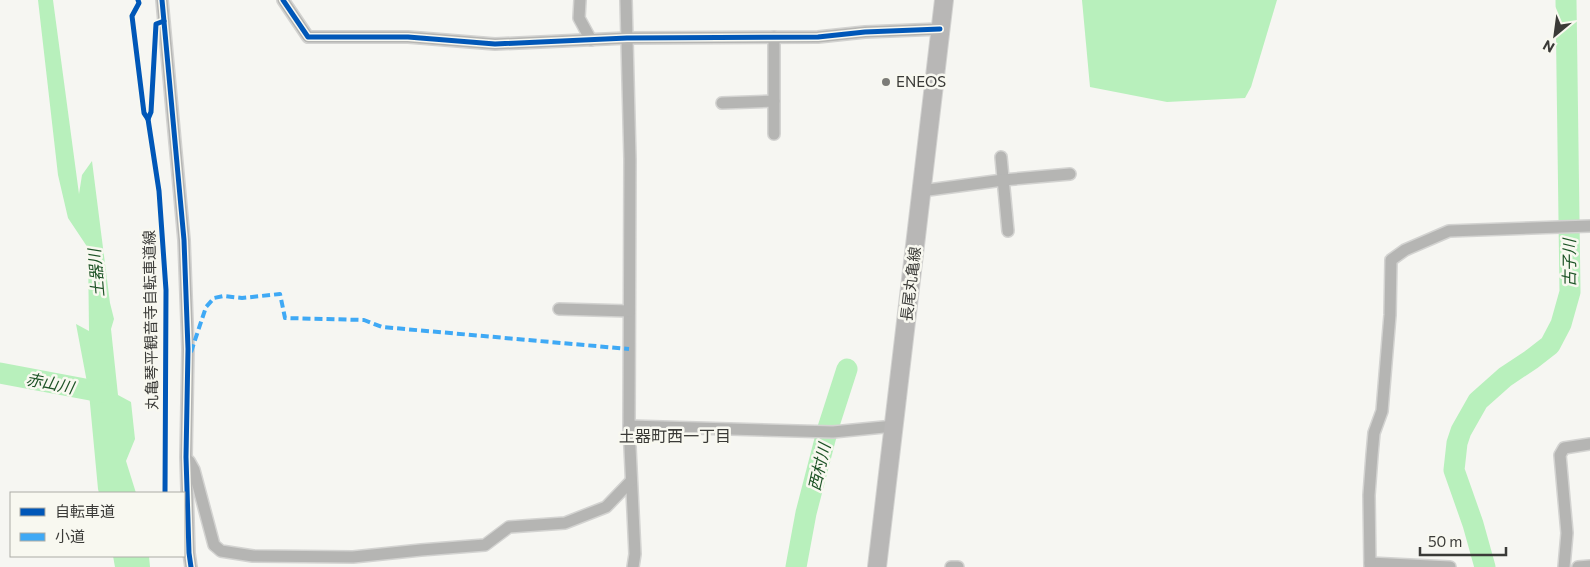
<svg xmlns="http://www.w3.org/2000/svg" width="1590" height="567" font-family="Commissioner,'Noto Sans JP',sans-serif">
	<rect width="100%" height="100%" fill="#f6f6f2"/>
	<g fill="#b8f0bc">
		<polygon points="38,0 53,0 79,194 82,175 92,161 110,303 114,319 111,329 118,395 131,402 135,439 126,461 136,493 99,493 98,489 89,393 76,324 89,331 88,248 68,218 58,175"/>
		<polygon points="1082,0 1277,0 1251,87 1245,98 1167,102 1090,87"/>
		<polygon points="113,556 149,556 150,567 115,567"/>
	</g>
	<g fill="none" stroke-linecap="round" stroke-linejoin="round">
		<g stroke="#b8f0bc" stroke-width="21">
			<polyline points="0,373 101,392"/>
			<polyline points="796,567 806,513 828,428 847,369"/>
			<polyline points="1485,567 1473,524 1454,470 1457,443 1461,431 1478,401 1505,377 1532,359 1550,345 1561,324 1570,292 1566,0"/>
		</g>
		<defs>
			<g id="minor">
				<polyline points="162,0 184,240 188,349 186,457 189,553 191,567"/>
				<polyline points="283,0 308,37 408,37 495,44 627,38 818,37 865,32 940,29"/>
				<polyline points="580,0 579,18 591,40"/>
				<polyline points="626,0 630,159 629,426 635,554 633,567"/>
				<polyline points="722,103 774,101"/>
				<polyline points="774,134 774,37"/>
				<polyline points="1001,157 1008,231"/>
				<polyline points="921,191 1003,180 1070,174"/>
				<polyline points="559,309 629,311"/>
				<polyline points="629,426 833,432 894,426"/>
				<polyline points="189,461 194,470 214,545 221,551 253,556 353,557 421,550 485,545 509,527 565,523 606,507 631,481"/>
				<polyline points="1370,563 1450,567"/>
				<polyline points="951,567 958,567"/>
				<polyline points="1370,567 1369,495 1372,455 1374,433 1382,411 1390,315 1391,260 1405,250 1449,231 1590,226"/>
				<polyline points="1564,567 1567,533 1560,455 1564,448 1590,444"/>
				<polyline points="1578,567 1590,566"/>
			</g>
			<polyline id="primary" points="877,567 944,0"/>
		</defs>
		<use href="#minor" stroke="#d3d3d1" stroke-width="14"/>
		<use href="#primary" stroke="#d3d3d1" stroke-width="20"/>
		<use href="#minor" stroke="#b5b5b3" stroke-width="11"/>
		<use href="#primary" stroke="#b8b7b6" stroke-width="18"/>
		<polyline stroke="#3fa9f5" stroke-width="4" stroke-dasharray="8 4" stroke-linecap="butt" points="191,352 206,307 214,298 224,296 242,298 280,294 285,318 364,320 382,327 629,349"/>
		<defs>
			<g id="cycleway">
				<polyline points="138,0 139,3 132,16 144,113 148,119 159,191 166,290 165,493"/>
				<polyline points="162,0 184,240 188,349 186,457 189,553 191,567"/>
				<polyline points="283,0 308,37 408,37 495,44 627,38 818,37 865,32 940,29"/>
				<polyline points="148,119 151,112 156,24 164,21"/>
			</g>
		</defs>
		<use href="#cycleway" stroke="#f8f8f0" stroke-width="8"/>
		<use href="#cycleway" stroke="#0057b8" stroke-width="5"/>
	</g>
	<circle fill="#7c7c78" stroke="#f8f8f0" stroke-width="2" cx="886" cy="82" r="5"/>
	<g text-anchor="middle" stroke-width="5" stroke-linejoin="round" paint-order="stroke">
		<g font-size="15" fill="#3a3a37" stroke="#f8f8f0" text-anchor="start">
			<text x="896" y="87">ENEOS</text>
		</g>
		<g font-size="15" fill="#3a3a37" stroke="#f8f8f0">
			<text transform="translate(911 284) rotate(-83)" y="5">長尾丸亀線</text>
			<text transform="translate(151 320) rotate(-91)" y="5">丸亀琴平観音寺自転車道線</text>
		</g>
		<g font-size="16" font-style="italic" fill="#1d5326" stroke="#f8f8f0">
			<text transform="translate(1569 263) rotate(-90)" y="6">古子川</text>
			<text transform="translate(96 273) rotate(-95)" y="6">土器川</text>
			<text transform="translate(50 383) rotate(11)" y="6">赤山川</text>
			<text transform="translate(819 467) rotate(-77)" y="6">西村川</text>
		</g>
		<g font-size="16" fill="#3a3a37" stroke="#f8f8f0">
			<text x="675" y="442">土器町西一丁目</text>
		</g>
	</g>
	<rect x="10" y="492" width="175" height="65" fill="#f8f8f0" stroke="#acaca6"/>
	<rect x="20" y="508" width="25" height="8" fill="#0057b8" stroke="#acaca6"/>
	<text x="55" y="517" font-size="15" fill="#3a3a37">自転車道</text>
	<rect x="20" y="533" width="25" height="8" fill="#3fa9f5" stroke="#acaca6"/>
	<text x="55" y="542" font-size="15" fill="#3a3a37">小道</text>
	<g transform="translate(1555 35) rotate(209)" stroke="#f8f8f0" stroke-width="4" paint-order="stroke">
	<path d="M0-4L9 19L0 12L-9 19Z" fill="#3a3a37"/>
	<text y="-8" font-size="14" font-weight="bold" text-anchor="middle" fill="#3a3a37">N</text>
	</g>
	<path d="M1420 547v8h86v-8" fill="none" stroke="#3a3a37" stroke-width="2.5"/>
	<text x="1428" y="547" font-size="15" fill="#3a3a37" stroke="#f8f8f0" stroke-width="4" paint-order="stroke">50 m</text>
</svg>
